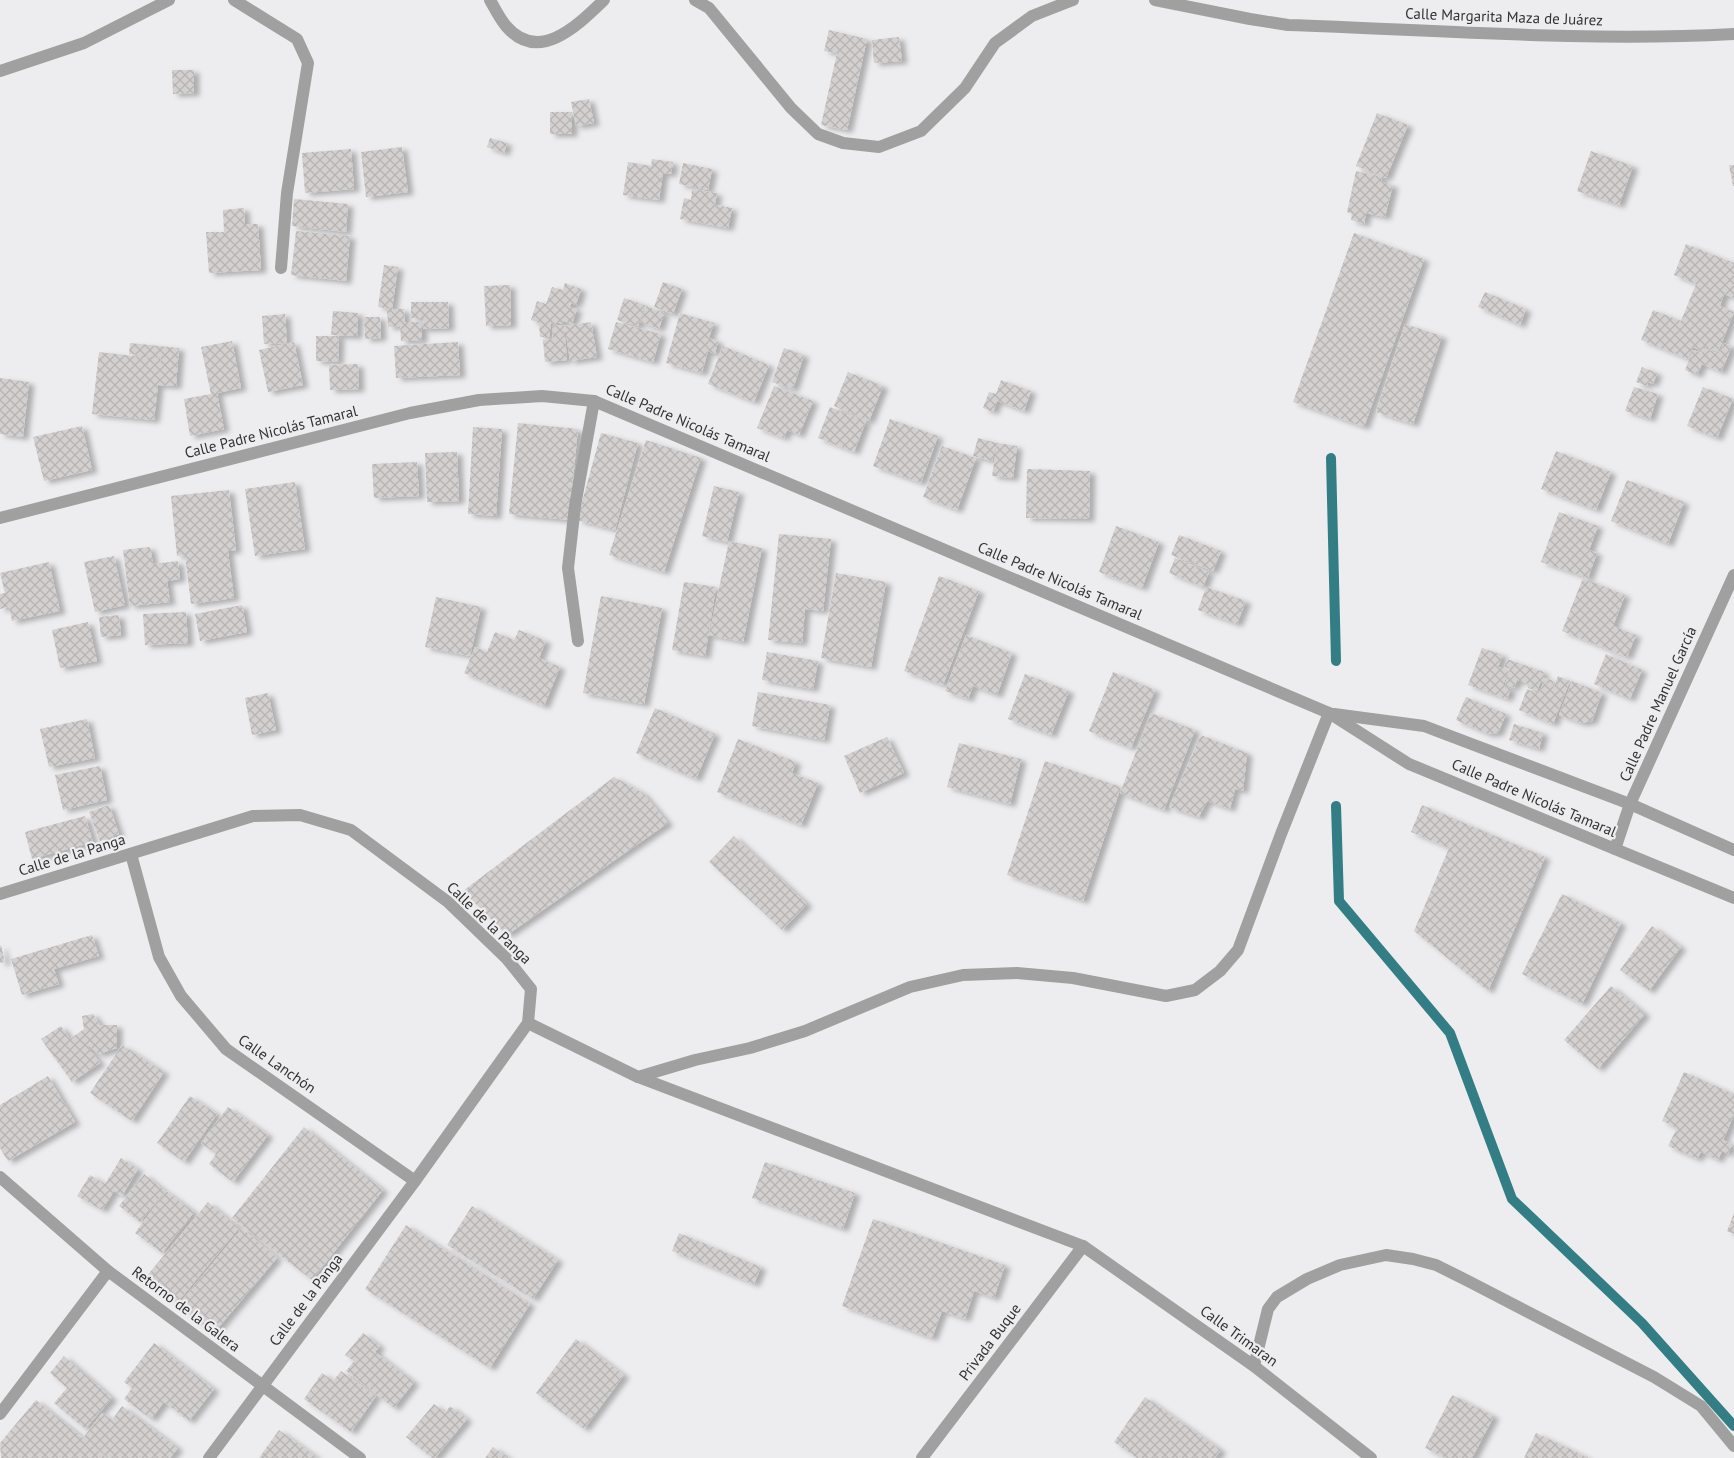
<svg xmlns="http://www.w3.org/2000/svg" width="1734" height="1458" font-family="'PT Sans',sans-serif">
	<defs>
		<pattern id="building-cross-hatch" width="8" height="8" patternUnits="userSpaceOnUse" patternTransform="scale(1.25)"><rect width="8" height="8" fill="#d3d0cf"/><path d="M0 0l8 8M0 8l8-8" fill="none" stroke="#b6b3b2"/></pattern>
		<filter id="shadow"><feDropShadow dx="5.5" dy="3" stdDeviation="2.5" flood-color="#0004"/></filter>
	</defs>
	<rect width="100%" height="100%" fill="#ededef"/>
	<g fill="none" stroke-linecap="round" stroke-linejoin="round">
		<g stroke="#337e85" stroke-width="10">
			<polyline points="1331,458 1336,661"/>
			<polyline points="1336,806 1339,901 1450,1033 1512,1199 1642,1323 1734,1426"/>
		</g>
	</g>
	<g fill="url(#building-cross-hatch)" filter="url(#shadow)">
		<polygon points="829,30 867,39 847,130 821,125 837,53 824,51"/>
		<polygon points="899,37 902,61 874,63 872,40"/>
		<polygon points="172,70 194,70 194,93 173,94"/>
		<polygon points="589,99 594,123 576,126 571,102"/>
		<rect x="550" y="112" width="22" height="22"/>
		<polygon points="1377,113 1408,125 1386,178 1356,166"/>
		<polygon points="490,138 507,143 504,153 487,147"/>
		<polygon points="402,147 408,192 366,197 361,152"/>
		<polygon points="351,149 354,189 305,193 302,153"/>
		<polygon points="1591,151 1633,166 1619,205 1577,191"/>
		<polygon points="652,159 673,162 671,174 663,173 659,200 623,195 628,162 651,166"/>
		<polygon points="683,163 712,169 708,190 679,184"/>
		<polygon points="1729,165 1734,165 1734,186 1733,186"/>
		<polygon points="1356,171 1382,177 1381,182 1393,185 1385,217 1366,213 1364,224 1351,220 1352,214 1347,212"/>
		<polygon points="692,189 717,193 715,204 695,201 732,208 728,228 680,219 684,198 691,200"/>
		<polygon points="294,199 348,204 346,232 292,226"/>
		<polygon points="244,208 245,224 258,224 261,270 209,273 206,232 224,232 223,210"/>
		<polygon points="296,231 350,236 346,281 291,275"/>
		<polygon points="1354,233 1424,259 1364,427 1293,402"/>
		<polygon points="1686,244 1734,263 1734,298 1724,294 1720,306 1734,312 1718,352 1703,346 1702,351 1693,347 1688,359 1641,340 1653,310 1681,321 1696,284 1674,275"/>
		<polygon points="384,265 398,267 392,309 404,309 405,322 422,322 422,340 401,341 400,326 388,327 387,310 391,309 378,307"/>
		<polygon points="663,282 682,289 673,314 654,307"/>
		<polygon points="565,283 581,289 576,305 571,303 570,307 577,309 572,324 563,321 562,324 557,322 556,325 551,323 549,337 540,337 539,323 531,320 537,301 546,304 552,287 563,290"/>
		<polygon points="510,285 511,325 486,326 484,286"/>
		<polygon points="1485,292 1526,309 1520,325 1478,307"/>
		<polygon points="624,298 645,305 638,326 617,320"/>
		<polygon points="411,302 448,302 449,328 423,329 424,318 411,318"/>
		<polygon points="646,306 664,313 659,329 640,322"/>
		<polygon points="333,311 358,313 357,336 331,335"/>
		<polygon points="680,313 714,323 709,338 718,341 715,354 708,351 702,373 666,363"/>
		<polygon points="285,314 287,343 264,344 262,316"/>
		<polygon points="364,317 380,317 381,338 365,339"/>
		<polygon points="591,322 597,357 570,361 565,326"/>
		<polygon points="616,322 661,334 653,362 608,349"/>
		<polygon points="1405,324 1442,336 1413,424 1376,412"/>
		<polygon points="564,325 567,360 545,362 543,340 553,339 552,326"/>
		<polygon points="316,336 339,336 338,362 316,361"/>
		<polygon points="232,341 241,388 217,393 224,429 190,436 184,399 211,394 201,347"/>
		<polygon points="294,342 303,385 268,392 259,350"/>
		<polygon points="458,342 460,375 396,378 394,346"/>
		<polygon points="130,343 179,348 176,386 158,385 154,420 92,414 99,352 160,359 160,368 161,358 129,354"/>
		<polygon points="1723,343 1732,346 1721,372 1702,364 1697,375 1685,370 1693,350 1702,353 1704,348 1719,354"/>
		<polygon points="723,346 769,365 754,402 708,384"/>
		<polygon points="784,348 804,355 793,389 772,382"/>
		<polygon points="358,364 359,389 330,390 329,365"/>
		<polygon points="1642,367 1657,373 1653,384 1648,382 1647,386 1636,382"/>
		<polygon points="848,372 883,386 869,421 834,406"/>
		<polygon points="0,378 29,382 23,437 0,434"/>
		<polygon points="1001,380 1031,391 1024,411 997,401 993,412 983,408 989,392 996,394"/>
		<polygon points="774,386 813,401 799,435 787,430 784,438 757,428"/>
		<polygon points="1634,387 1658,394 1650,419 1625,411"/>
		<polygon points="1703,387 1733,399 1717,438 1687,426"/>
		<polygon points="830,407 866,421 854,452 818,438"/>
		<polygon points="890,419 938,436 921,483 873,466"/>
		<polygon points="518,423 578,429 569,520 509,514"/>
		<polygon points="82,426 92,470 44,481 33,437"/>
		<polygon points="473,427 502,429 496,516 468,514"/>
		<polygon points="601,433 638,443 615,530 577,520"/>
		<polygon points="978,438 997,443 992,461 973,456"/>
		<polygon points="646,440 701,458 664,572 609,555"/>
		<polygon points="997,443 1017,446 1013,478 992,476"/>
		<polygon points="942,446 976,458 957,510 923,497"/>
		<polygon points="1556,451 1611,472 1596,510 1541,489"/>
		<polygon points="457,452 459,501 427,502 425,453"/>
		<polygon points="417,462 419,496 374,498 372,464"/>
		<polygon points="1027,469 1090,471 1089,519 1026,518"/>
		<polygon points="1627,480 1684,502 1668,544 1611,521"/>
		<polygon points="295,482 305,549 255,556 245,489"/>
		<polygon points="714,486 739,492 727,542 702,536"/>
		<polygon points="229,490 236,550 228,551 234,598 191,604 185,555 177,556 171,496"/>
		<polygon points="1559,512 1598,526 1589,550 1597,553 1588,578 1541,562"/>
		<polygon points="1116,526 1159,542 1142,588 1099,572"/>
		<polygon points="779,534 831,539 823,611 805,609 802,643 768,640"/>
		<polygon points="1179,535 1221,551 1213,571 1171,555"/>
		<polygon points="729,541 762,548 743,642 709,635"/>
		<polygon points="150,547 153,564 178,561 180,579 167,581 170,602 130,606 123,550"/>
		<polygon points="114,556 125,605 95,612 84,562"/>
		<polygon points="1175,558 1209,572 1203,587 1169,573"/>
		<polygon points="49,562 60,611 12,621 9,607 0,609 0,594 5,593 0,573"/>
		<polygon points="836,573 886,582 871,667 821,658"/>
		<polygon points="939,576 979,591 943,685 904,671"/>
		<polygon points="1583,578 1625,595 1613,626 1636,635 1627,657 1562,631"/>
		<polygon points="684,582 716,587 705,656 672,650"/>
		<polygon points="1206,587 1246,601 1237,624 1198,610"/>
		<polygon points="601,596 662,608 644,704 583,693"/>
		<polygon points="436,597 481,607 470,656 425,647"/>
		<polygon points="242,605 247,632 200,641 195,614"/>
		<polygon points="186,612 188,643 145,645 143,614"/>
		<polygon points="119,615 121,635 101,637 99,617"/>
		<polygon points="88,622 97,661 60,668 52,630"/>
		<polygon points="519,630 546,641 539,658 560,667 544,706 464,673 475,647 487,652 495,632 514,640"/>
		<polygon points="966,635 1012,653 997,695 973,686 968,699 945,691"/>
		<polygon points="1482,648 1503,655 1498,667 1509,670 1503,685 1511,689 1507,699 1468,685"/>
		<polygon points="767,652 818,661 813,689 762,680"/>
		<polygon points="1606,654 1642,670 1630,699 1594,684"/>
		<polygon points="1507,659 1544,672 1542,677 1554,681 1552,686 1541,681 1537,691 1528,688 1527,683 1517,680 1514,688 1505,684 1510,669 1504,667"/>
		<polygon points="1113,672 1155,690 1131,748 1089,731"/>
		<polygon points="1025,674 1069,691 1051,735 1008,719"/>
		<polygon points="1558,676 1570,681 1553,724 1519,710 1527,689 1539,694 1543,683 1554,687"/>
		<polygon points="1572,681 1602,693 1592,721 1581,723 1559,715"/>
		<polygon points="758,692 830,705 824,740 752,726"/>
		<polygon points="268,693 276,730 252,735 245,698"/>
		<polygon points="1466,697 1506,714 1498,733 1488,734 1456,720"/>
		<polygon points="655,708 715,734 696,779 636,753"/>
		<polygon points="1151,713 1195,730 1164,810 1120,793"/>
		<polygon points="87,719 95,758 49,767 40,729"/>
		<polygon points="1514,724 1543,733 1539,749 1509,740"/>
		<polygon points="1201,735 1247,753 1243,791 1235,789 1230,809 1207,801 1199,817 1169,807"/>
		<polygon points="887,737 904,773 860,793 844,756"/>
		<polygon points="738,739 796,762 792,773 818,783 801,825 717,792"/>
		<polygon points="959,743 1021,759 1010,804 947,787"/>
		<polygon points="1045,761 1121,787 1083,901 1007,875"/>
		<polygon points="100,766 107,800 63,810 55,775"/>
		<polygon points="614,777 643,793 668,823 507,935 463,891"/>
		<polygon points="109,805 119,834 100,841 89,812"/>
		<polygon points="1422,805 1545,857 1488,991 1414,931 1449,848 1411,832"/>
		<polygon points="85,816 93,842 32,859 25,832"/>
		<polygon points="734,836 807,904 782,930 709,862"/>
		<polygon points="1562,894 1621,923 1582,1004 1522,974"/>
		<polygon points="1652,926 1681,947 1649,991 1620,970"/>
		<polygon points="92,935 99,956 54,969 59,984 22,995 11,959"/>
		<polygon points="1,945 5,962 0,963 0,946"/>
		<polygon points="1611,986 1645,1014 1598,1069 1564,1040"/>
		<polygon points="93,1014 100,1025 117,1025 117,1048 99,1054 86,1044 100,1063 72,1082 41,1039 61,1026 70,1039 84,1029 82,1016"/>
		<polygon points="122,1045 164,1072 132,1121 90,1093"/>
		<polygon points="1684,1072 1734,1094 1734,1115 1723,1140 1732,1144 1728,1154 1722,1151 1718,1160 1701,1152 1697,1159 1668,1146 1677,1128 1662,1121"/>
		<polygon points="48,1076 75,1122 8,1161 0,1148 0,1105"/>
		<polygon points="190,1096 217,1114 184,1162 157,1143"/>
		<polygon points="228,1107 268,1135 233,1182 209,1164 216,1154 201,1143"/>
		<polygon points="304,1127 383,1190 312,1280 232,1218"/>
		<polygon points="121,1158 138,1169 122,1196 114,1191 102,1210 77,1196 90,1175 105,1184"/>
		<polygon points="765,1162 855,1193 843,1229 752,1198"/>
		<polygon points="144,1174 165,1191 140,1222 119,1206"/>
		<polygon points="166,1191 194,1212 162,1253 135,1233"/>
		<polygon points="208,1202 239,1228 177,1303 146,1277"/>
		<polygon points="472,1206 558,1260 533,1299 447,1245"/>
		<polygon points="1734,1213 1734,1234 1727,1231"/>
		<polygon points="873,1219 1005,1265 994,1298 974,1291 965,1319 942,1311 932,1338 842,1306"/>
		<polygon points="406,1225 530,1304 490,1368 365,1289"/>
		<polygon points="242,1228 277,1258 213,1334 178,1305"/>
		<polygon points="679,1233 761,1267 754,1284 672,1251"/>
		<polygon points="363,1333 380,1346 375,1352 414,1382 394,1408 346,1371 354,1361 345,1355"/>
		<polygon points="576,1339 624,1375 584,1429 536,1393"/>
		<polygon points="154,1343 214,1389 189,1421 164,1402 151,1419 124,1399 132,1388 124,1382"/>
		<polygon points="64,1356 112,1398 85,1429 54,1403 67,1388 50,1373"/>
		<polygon points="341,1371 376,1396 351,1432 304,1399 322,1373 333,1381"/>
		<polygon points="1452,1395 1494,1416 1472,1458 1446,1458 1425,1448"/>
		<polygon points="1145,1397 1221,1450 1215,1458 1137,1458 1114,1442"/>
		<polygon points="36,1400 83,1438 102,1413 112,1420 122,1406 178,1448 170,1458 110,1458 90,1443 107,1458 1,1458 0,1443"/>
		<polygon points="434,1404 445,1413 450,1406 467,1419 435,1458 432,1458 406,1437"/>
		<polygon points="279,1430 318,1458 259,1458"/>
		<polygon points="1536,1433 1589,1458 1524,1458"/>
		<polygon points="493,1447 509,1458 485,1458"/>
	</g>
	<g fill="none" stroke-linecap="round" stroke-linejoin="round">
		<g stroke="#a1a0a0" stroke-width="12">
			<polyline points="234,0 297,39 308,63 287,193 281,268"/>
			<path d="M490 0C495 9 500 19 506 26 539 65 579 24 604 0"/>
			<polyline points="695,0 709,8 791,108 818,134 843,143 879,147 921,131 965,88 995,43 1032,16 1073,0"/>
			<path d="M1155 0 1250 19 1288 25C1437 30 1585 42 1734 34"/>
			<polyline points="0,71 84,43 169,0"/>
			<polyline points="0,518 410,413 479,400 542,396 594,401 1329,713 1409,764 1734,898"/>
			<polyline points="578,641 568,568 575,506 594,401"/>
			<polyline points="1334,714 1424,726 1630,804 1734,850"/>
			<polyline points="1615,849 1630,804 1734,575"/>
			<polyline points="131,854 159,957 181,996 226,1049 415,1181"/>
			<polyline points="0,894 253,816 300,815 351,830 448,902 507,959 531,989 528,1023 415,1181 209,1458"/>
			<polyline points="528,1023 638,1077 695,1060 750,1048 805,1031 910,987 963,975 1017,973 1073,978 1166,996 1195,990 1220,971 1238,950 1281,834 1329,713"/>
			<polyline points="638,1077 1083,1246 1254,1366 1371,1458"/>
			<polyline points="0,1177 108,1271 360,1458"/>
			<polyline points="1254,1366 1268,1309 1277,1297 1307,1279 1340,1265 1386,1255 1413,1259 1436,1265 1470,1282 1654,1377 1701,1406 1734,1446"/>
			<polyline points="0,1414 108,1271"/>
			<polyline points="922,1458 1083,1246"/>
		</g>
	</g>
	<g text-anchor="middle" stroke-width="4.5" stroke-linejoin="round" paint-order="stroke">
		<g font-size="15" fill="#323233" stroke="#ededef">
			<text transform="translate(1504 17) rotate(2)" y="5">Calle Margarita Maza de Juárez</text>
			<text transform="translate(688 423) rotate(23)" y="5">Calle Padre Nicolás Tamaral</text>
			<text transform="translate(271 432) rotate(-14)" y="5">Calle Padre Nicolás Tamaral</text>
			<text transform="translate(1060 581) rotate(23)" y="5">Calle Padre Nicolás Tamaral</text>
			<text transform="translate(1658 704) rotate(-66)" y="5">Calle Padre Manuel García</text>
			<text transform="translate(1534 798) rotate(23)" y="5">Calle Padre Nicolás Tamaral</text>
			<text transform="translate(72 855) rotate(-17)" y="5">Calle de la Panga</text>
			<text transform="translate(489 923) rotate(44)" y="5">Calle de la Panga</text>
			<text transform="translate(277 1064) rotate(35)" y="5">Calle Lanchón</text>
			<text transform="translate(306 1300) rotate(-53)" y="5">Calle de la Panga</text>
			<text transform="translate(186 1309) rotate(37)" y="5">Retorno de la Galera</text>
			<text transform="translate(1239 1336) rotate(36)" y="5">Calle Trimaran</text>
			<text transform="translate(990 1342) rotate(-53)" y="5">Privada Buque</text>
		</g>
	</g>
</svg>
